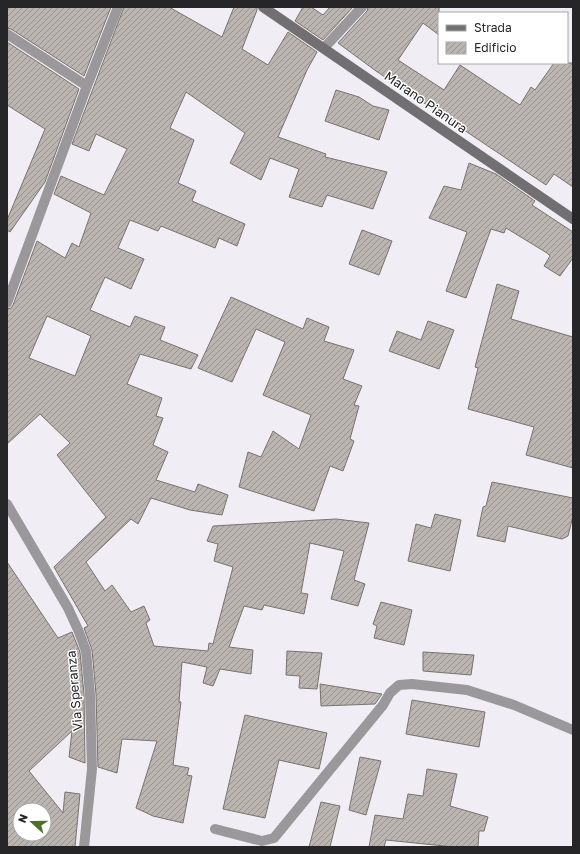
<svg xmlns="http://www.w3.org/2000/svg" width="580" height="854" font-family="'Golos Text',sans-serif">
	<defs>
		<pattern id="building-hatch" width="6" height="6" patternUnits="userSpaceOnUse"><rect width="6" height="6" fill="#bab5b0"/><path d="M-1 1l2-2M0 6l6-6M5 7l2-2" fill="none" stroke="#97938f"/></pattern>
	</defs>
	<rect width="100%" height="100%" fill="#f0edf4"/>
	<g fill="url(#building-hatch)" stroke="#78736f" fill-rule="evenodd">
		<polygon points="7,7 111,7 84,76 11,29 7,28"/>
		<path d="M124 7H169L222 37 234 7H257V10L242 49 268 65 288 32 317 52 307 70 278 137 326 154 325 157 387 172 373 209 327 195 322 207 289 197 299 169 270 158 261 180 230 163 245 133 186 92 170 128 194 140 178 183 196 191 192 201 245 224 237 246 219 238 215 248 161 226 158 231 130 220 118 248 144 259 131 289 105 277 90 310 130 327 135 316 165 327 160 340 198 355 191 369 140 354 127 384 162 398 156 416 163 418 153 445 168 452 156 480 195 492 198 484 228 495 222 515 190 510 151 498 138 524 131 519 86 562 105 591 112 585 131 612 144 606 150 620 146 623 154 646 208 651 209 643 213 644 233 567 214 561 218 544 207 541 213 526 336 519 369 523 354 580 365 584 358 606 331 599 344 551 310 543 301 593 308 594 304 614 264 605 262 610 244 606 229 647 253 650 251 674 220 669 213 686 203 683 207 667 182 662 179 702H181L173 765 189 768 187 775 192 776 183 823 153 816 136 808 157 741 122 739 117 773 98 767 96 694 92 650 84 628 88 626 54 567 106 517 57 455 70 443 40 414 7 444V309L11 308 13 305 37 241 65 258 72 243 79 247 91 213 54 194 61 176 104 195 127 149 96 134 89 151 72 144ZM47 316 91 336 75 376 29 358Z"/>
		<polygon points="303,7 311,7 323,15 330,7 353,7 323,40 295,21"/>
		<polygon points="368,7 439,7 439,35 423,23 398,60 444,90 460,65 520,105 531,87 535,90 554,63 573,63 573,187 554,174 546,185 376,71 338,43 367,11"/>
		<polygon points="7,42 79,89 45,182 10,232 7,230 7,220 45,129 7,105"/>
		<polygon points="336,90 359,97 373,106 389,110 379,140 325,121"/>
		<polygon points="469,163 496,174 535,201 532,205 573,232 573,258 560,276 544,266 550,256 547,253 506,228 504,233 491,229 466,298 446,291 467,232 429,218 444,186 461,190"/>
		<polygon points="362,230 392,241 379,275 349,264"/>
		<polygon points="497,284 519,291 511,319 573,337 573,468 526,455 534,427 468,409 478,368 475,367"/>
		<polygon points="231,297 303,329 307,318 329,327 324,341 354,350 343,379 362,386 354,405 359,406 350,439 354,441 343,471 330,466 314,511 239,487 248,452 261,457 273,431 299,449 311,415 263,395 285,342 256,329 232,382 198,368"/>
		<polygon points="428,321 454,330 439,369 389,351 397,331 421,340"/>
		<polygon points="492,482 573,498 573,516 568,536 562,539 508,526 505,542 477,536 483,507 486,506"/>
		<polygon points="435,514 461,520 450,571 408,561 416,524 431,528"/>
		<path d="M7 562 58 638 72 632 80 652 84 694 85 763 69 757 72 731 29 771 63 813 65 792 80 794 75 847H7ZM20 810H44V834H20Z"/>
		<polygon points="381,602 412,610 404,645 374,638 377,626 373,624"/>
		<polygon points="287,651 322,653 317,689 299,688 300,676 286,675"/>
		<polygon points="423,652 474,655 471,675 423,671"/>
		<polygon points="320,684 382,694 375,704 321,706"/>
		<polygon points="412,700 485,712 479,747 406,734"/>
		<polygon points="245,715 327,733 319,769 279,760 265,818 223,809"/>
		<polygon points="360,757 381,761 366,815 349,810"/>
		<polygon points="427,769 457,774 450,806 488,817 484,831 479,831 478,847 454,847 386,840 384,847 369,847 375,815 403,819 408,794 423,796"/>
		<polygon points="321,802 340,806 330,847 309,847"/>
	</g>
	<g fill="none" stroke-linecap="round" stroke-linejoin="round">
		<g stroke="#9b989b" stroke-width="10">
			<polyline points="7,34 87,86"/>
			<polyline points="324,48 362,7"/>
			<polyline points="7,303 87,86 118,7"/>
			<polyline points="7,504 68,608 79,632 86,651 90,694 92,769 84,847"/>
			<polyline points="215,829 262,841 274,838 383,705 390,693 399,685 412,684 467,690 514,705 573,730"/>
		</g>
		<polyline stroke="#726f72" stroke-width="10" points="263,7 573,219"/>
	</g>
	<g text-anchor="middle" stroke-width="3" stroke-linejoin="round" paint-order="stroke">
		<g font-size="13" fill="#262528" stroke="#fff">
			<text transform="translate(426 102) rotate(35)" y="5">Marano Pianura</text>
			<text transform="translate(74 691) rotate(-95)" y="5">Via Speranza</text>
		</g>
	</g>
	<rect width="580" height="854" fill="none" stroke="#262528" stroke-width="16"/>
	<rect x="438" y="12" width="130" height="52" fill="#ffffff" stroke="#a8a8a9"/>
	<rect x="446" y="25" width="20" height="6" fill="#726f72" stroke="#a8a8a9"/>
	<text x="474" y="32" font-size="12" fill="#262528">Strada</text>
	<rect x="446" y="42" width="20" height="12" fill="url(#building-hatch)" stroke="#a8a8a9"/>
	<text x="474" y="52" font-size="12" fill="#262528">Edificio</text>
	<g transform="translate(32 822) rotate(291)"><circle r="19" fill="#ffffff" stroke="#a8a8a9"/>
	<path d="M0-3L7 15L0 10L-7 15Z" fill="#4d6f27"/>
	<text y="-6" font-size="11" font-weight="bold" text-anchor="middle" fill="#262528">N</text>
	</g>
</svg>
